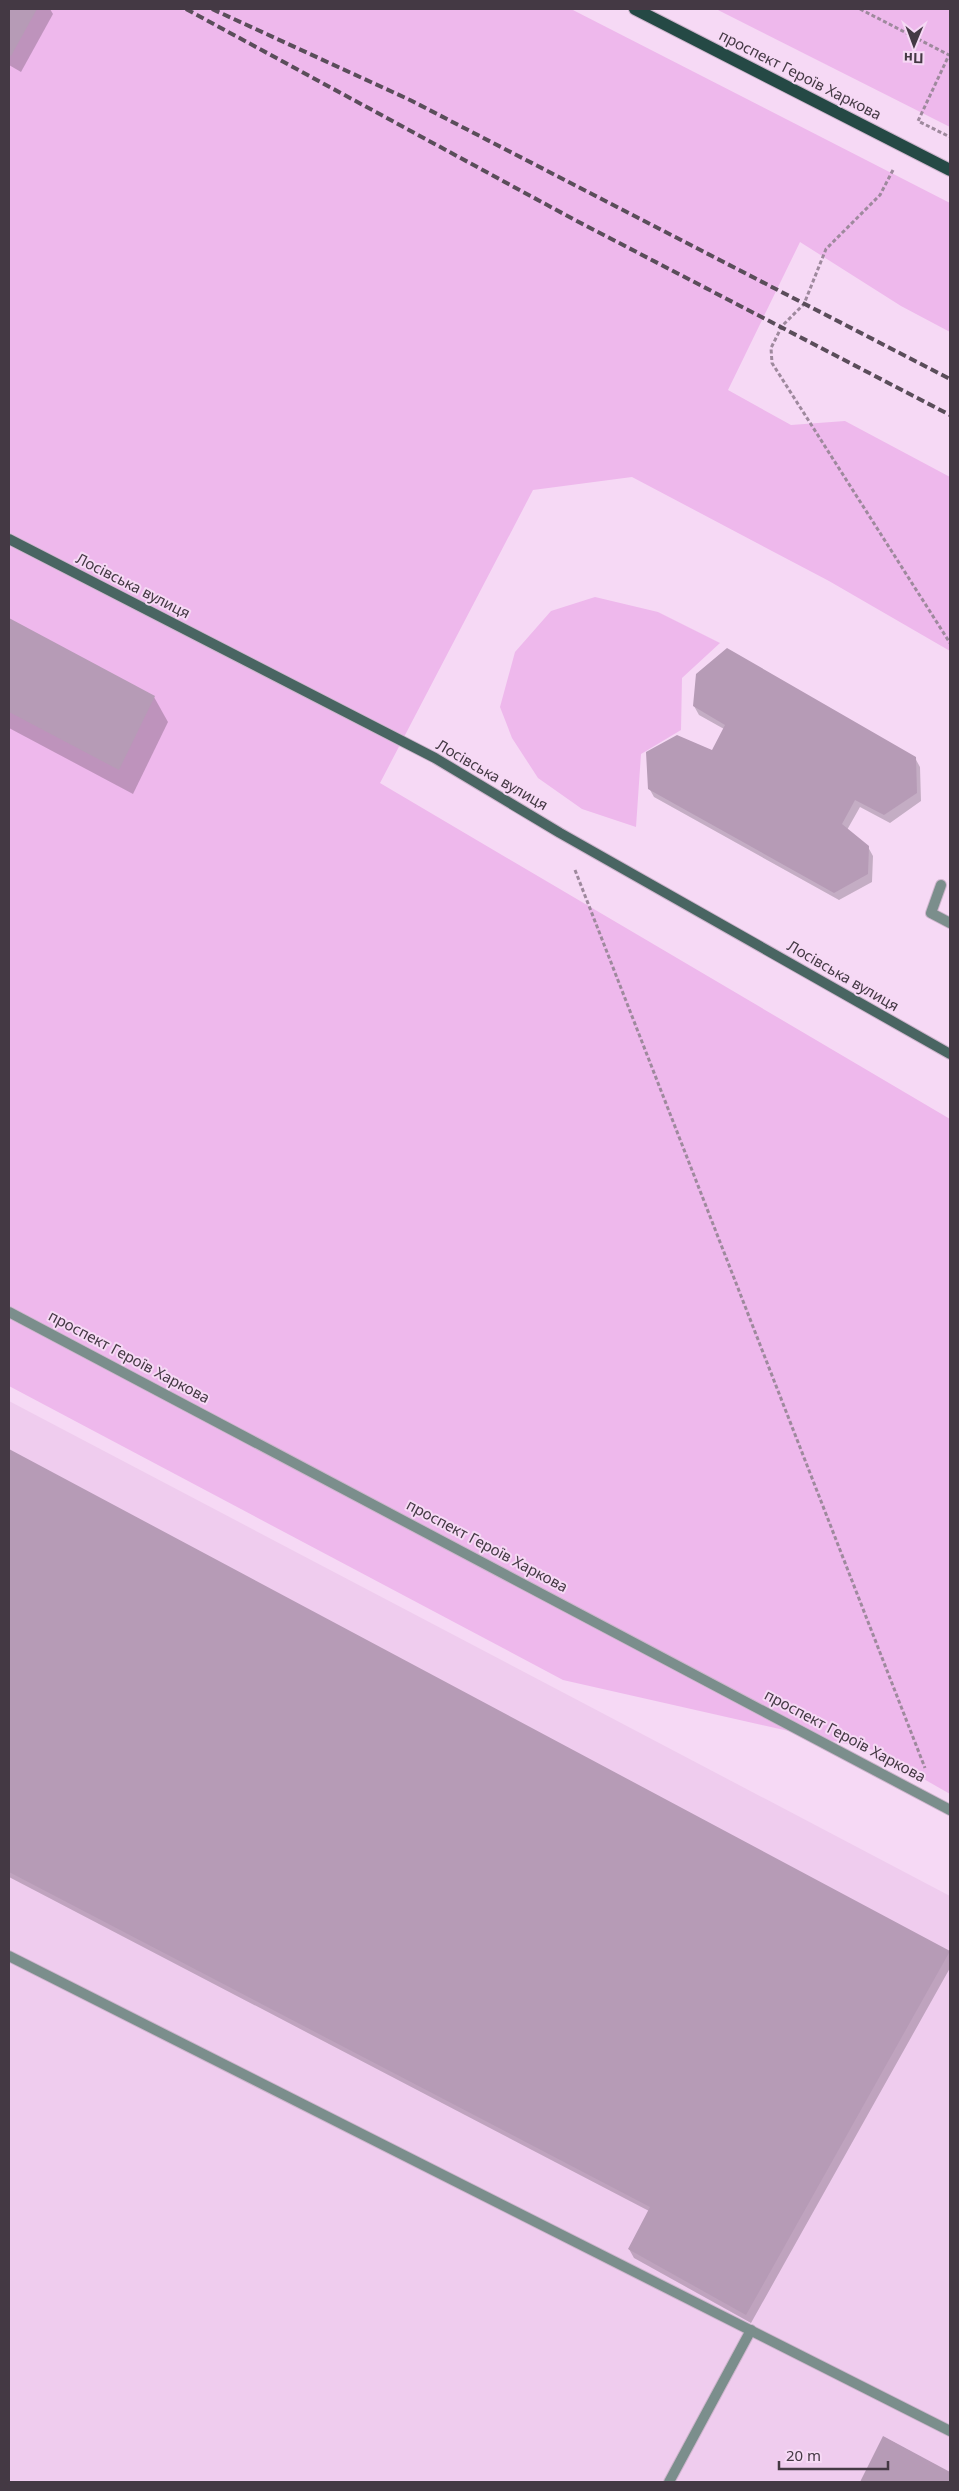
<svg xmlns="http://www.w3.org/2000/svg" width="959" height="2491" font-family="'Noto Sans',sans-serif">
	<rect width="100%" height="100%" fill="#f6d9f5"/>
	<polygon fill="#efccee" points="9,1401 950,1896 950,2482 9,2482"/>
	<g fill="#eeb8ec">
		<polygon points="9,9 571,9 950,203 950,332 901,306 800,242 728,390 791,425 845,421 950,477 950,651 829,581 632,477 533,490 380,783 950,1119 950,1794 873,1750 563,1680 9,1386"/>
		<polygon points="716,9 950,9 950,127"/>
		<polygon points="595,597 658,612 720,643 682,678 681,730 641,754 636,827 582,809 538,778 512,738 500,707 515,652 551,611"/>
	</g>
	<g fill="#0003">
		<polygon points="9,9 50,9 53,14 21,72 9,65"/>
		<polygon points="9,620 154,697 168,722 133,794 9,728"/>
		<polygon points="694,706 915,758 920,767 921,801 890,823 860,807 847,830 868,847 873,856 872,882 839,900 654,797 649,788 713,752 724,729 699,715"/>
		<polygon points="9,1450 950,1952 950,1968 751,2323 634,2258 629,2249 649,2211 9,1877"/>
		<polygon points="884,2437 950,2473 950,2482 861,2482"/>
	</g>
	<g fill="#b69bb6">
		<polygon points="9,9 37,9 11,56 9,54"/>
		<polygon points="9,618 155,696 119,770 9,712"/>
		<polygon points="727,648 916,757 917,793 884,815 855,800 842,824 869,846 868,874 834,893 648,789 646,752 677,735 712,750 725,725 693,706 696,674"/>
		<polygon points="9,1449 950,1951 746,2315 628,2249 650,2207 9,1872"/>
		<polygon points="883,2436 950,2472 950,2482 860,2482"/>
	</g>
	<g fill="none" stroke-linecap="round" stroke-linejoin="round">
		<defs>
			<g id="service">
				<polyline points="941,885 931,913 950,923"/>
				<polyline points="9,1956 950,2431"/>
				<polyline points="669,2482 751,2330"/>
			</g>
			<polyline id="minor" points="9,1312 950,1810"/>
			<polyline id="secondary" points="9,539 435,758 560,833 950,1054"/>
			<polyline id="primary" points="635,9 950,170"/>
		</defs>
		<use href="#service" stroke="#cfb6ce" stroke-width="12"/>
		<use href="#minor" stroke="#cfb6ce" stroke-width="12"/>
		<use href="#secondary" stroke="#cfb6ce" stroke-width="12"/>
		<use href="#primary" stroke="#cfb6ce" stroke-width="14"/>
		<g stroke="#9e899d" stroke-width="3" stroke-dasharray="4 2.5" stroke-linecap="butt">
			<polyline points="860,9 949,55 918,121 950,137"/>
			<polyline points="893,170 880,195 826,249 804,304 782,326 771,348 772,363 950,643"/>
			<polyline points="575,870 925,1768"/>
		</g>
		<use href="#service" stroke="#7b8e8c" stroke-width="10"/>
		<use href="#minor" stroke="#7b8e8c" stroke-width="10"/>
		<use href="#secondary" stroke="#496562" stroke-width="10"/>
		<use href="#primary" stroke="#254945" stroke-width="12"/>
		<g stroke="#5a4d5a" stroke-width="4" stroke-dasharray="8 4" stroke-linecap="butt">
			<polyline points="186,9 573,219 950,415"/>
			<polyline points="212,9 410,100 950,379"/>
		</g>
	</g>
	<g text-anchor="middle" stroke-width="4" stroke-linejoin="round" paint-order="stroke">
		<g font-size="15" fill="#443944" stroke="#f6d9f5">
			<text transform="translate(800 75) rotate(27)" y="5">проспект Героїв Харкова</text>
			<text transform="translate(133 586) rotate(27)" y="5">Лосівська вулиця</text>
			<text transform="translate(492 775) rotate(30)" y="5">Лосівська вулиця</text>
			<text transform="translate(843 976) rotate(30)" y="5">Лосівська вулиця</text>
			<text transform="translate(129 1357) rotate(28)" y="5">проспект Героїв Харкова</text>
			<text transform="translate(487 1546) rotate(28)" y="5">проспект Героїв Харкова</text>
			<text transform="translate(845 1736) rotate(28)" y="5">проспект Героїв Харкова</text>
		</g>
	</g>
	<rect width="959" height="2491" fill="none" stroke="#443944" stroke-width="20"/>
	<g transform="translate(914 45) rotate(181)" stroke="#f6d9f5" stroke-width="4" paint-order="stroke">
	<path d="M0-4L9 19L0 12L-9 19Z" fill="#443944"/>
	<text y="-8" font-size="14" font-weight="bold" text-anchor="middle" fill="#443944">Пн</text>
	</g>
	<path d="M779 2461v8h109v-8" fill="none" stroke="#443944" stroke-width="2.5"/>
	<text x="786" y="2461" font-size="15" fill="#443944" stroke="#f6d9f5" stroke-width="4" paint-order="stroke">20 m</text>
</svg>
